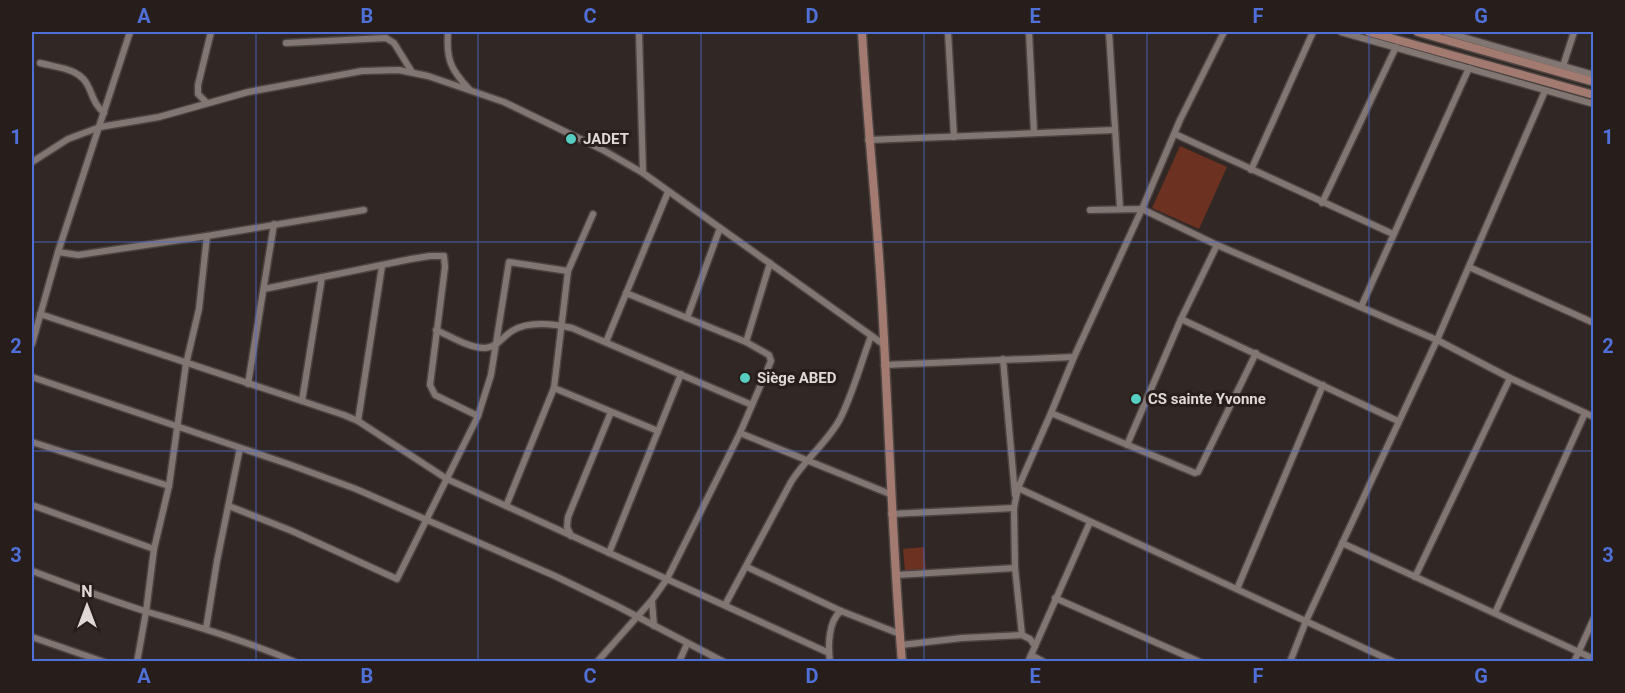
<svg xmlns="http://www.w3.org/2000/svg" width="1625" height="693" font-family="Roboto,sans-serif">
	<rect width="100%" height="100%" fill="#312724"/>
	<g fill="#6c3120">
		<polygon points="1180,146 1227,167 1199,229 1152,208"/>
		<polygon points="924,547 926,570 905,571 903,549"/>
	</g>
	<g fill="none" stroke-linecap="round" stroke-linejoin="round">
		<defs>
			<g id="street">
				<path d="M448 32C446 58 450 69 469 89"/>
				<polyline points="639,32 643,173"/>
				<polyline points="948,32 954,137"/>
				<polyline points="1029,32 1034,132"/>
				<polyline points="1109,32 1120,208"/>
				<polyline points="1341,32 1594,104"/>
				<polyline points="1445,32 1594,75"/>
				<polyline points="286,43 386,38 394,43 412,72"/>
				<path d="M40 63C59 68 81 68 89 88 94 99 95 105 104 113"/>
				<polyline points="1563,66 1574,32"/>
				<polyline points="207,103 198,94 198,85 211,32"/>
				<polyline points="1175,134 1393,234"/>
				<polyline points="868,140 1114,130"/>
				<polyline points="32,162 68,139 100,127 159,117 248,92 362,71 399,70 428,76 504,102 603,150 643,173 883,344"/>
				<polyline points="1251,170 1313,32"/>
				<polyline points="1322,203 1396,47"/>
				<polyline points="1090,210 1142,209 1217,245 1437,340 1510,378 1594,417"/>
				<polyline points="58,252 78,255 207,236 364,210"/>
				<polyline points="1469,267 1594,323"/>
				<polyline points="264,289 411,259 430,256 444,256 445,267 430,385 435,395 478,416"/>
				<polyline points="1361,307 1469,68"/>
				<polyline points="40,314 344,415 358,421 447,479 829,653"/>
				<polyline points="687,318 720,228"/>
				<polyline points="1181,319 1398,421"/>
				<path d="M436 330C450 336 469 348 485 348 498 347 502 337 512 331 528 321 554 324 572 328L752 405"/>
				<polyline points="606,342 668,192"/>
				<polyline points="746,342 770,263"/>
				<polyline points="32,344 58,252 130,32"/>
				<polyline points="1003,359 1015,495"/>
				<polyline points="884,365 1074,357"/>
				<polyline points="32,377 291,465 356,489 555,576 617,606 724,662"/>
				<polyline points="248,384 274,224"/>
				<polyline points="554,388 658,431"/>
				<polyline points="302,401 322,277"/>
				<polyline points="1051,413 1195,473 1198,472 1256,353"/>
				<polyline points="358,421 382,266"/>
				<polyline points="740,433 890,494"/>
				<polyline points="32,442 169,486"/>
				<polyline points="1127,445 1181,319 1217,245"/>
				<polyline points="1018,488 1394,662"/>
				<polyline points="32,505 154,549"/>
				<polyline points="229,506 292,531 397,579 478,416 491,375 509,262 568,271"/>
				<polyline points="506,506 554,388 568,271 593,214"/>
				<polyline points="891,514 1014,508"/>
				<polyline points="571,536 567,527 568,517 611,412"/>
				<polyline points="1342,543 1594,659"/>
				<polyline points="609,553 681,374"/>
				<polyline points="747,567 841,611 900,634"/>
				<path d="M32 571C70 585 109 600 148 612 198 627 247 641 295 662"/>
				<polyline points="896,575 1015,568"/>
				<polyline points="1415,577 1510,378"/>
				<polyline points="1237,589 1323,385"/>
				<polyline points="1055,598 1200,662"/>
				<polyline points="652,601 654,626"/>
				<path d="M725 605 791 482C805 459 827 443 840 419 853 393 861 363 871 336"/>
				<polyline points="1495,613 1585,413"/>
				<polyline points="206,629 217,561 240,448"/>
				<polyline points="1022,635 1015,568 1014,508 1018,488 1051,413 1074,357 1142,209 1180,120 1224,32"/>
				<polyline points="32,637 104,662"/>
				<polyline points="901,645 962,638 1022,635 1030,639 1035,646"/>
				<polyline points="1031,655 1044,662"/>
				<polyline points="137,662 146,612 154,549 169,486 186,364 199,309 207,236"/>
				<polyline points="597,662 652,600 667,579 740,433 771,361 769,355 746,342 626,293"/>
				<polyline points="679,662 687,644"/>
				<path d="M830 662C828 646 828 621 841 611"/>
				<polyline points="1028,662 1090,522"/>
				<polyline points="1290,662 1306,621 1437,340 1545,91"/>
				<polyline points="1574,662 1594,618"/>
			</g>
			<g id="secondary">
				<path d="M862 32C867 122 877 213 882 303 889 423 892 542 902 662"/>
				<polyline points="1369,32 1594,95"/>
				<polyline points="1418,32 1594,82"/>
			</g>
		</defs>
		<use href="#street" stroke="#4c4442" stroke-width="9"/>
		<use href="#secondary" stroke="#4c4442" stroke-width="11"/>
		<use href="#street" stroke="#827673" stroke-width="6"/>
		<use href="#secondary" stroke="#a27a70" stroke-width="8"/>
	</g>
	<path fill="none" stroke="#4e70d8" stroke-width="1.5" stroke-opacity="0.55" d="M256 32V662M478 32V662M701 32V662M924 32V662M1147 32V662M1369 32V662M32 242H1594M32 451H1594"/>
	<g fill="#56cec2" stroke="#271e1b" stroke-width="2">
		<circle cx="571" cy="139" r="6"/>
		<circle cx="745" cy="378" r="6"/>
		<circle cx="1136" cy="399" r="6"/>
	</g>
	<g text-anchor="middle" stroke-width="6" stroke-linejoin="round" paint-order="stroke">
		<g font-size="15" font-weight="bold" fill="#dfd8d6" stroke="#271e1b" text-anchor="start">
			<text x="583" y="144">JADET</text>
			<text x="757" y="383">Siège ABED</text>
			<text x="1148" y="404">CS sainte Yvonne</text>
		</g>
	</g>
	<rect width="1625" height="693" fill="none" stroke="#271e1b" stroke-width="66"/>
	<g transform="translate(87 606)" stroke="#271e1b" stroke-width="4.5" paint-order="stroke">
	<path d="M0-4.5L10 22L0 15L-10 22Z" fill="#dfd8d6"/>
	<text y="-9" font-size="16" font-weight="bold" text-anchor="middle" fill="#dfd8d6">N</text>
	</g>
	<rect x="33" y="33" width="1559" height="627" fill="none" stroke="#4e70d8" stroke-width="2"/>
	<g font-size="20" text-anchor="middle" font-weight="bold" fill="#4e70d8">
		<text x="144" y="23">A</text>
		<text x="367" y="23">B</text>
		<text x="590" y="23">C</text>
		<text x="812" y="23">D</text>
		<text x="1035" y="23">E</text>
		<text x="1258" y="23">F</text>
		<text x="1481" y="23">G</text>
		<text x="16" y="144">1</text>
		<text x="1608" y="144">1</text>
		<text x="16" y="353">2</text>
		<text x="1608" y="353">2</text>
		<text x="16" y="562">3</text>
		<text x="1608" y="562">3</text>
		<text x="144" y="683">A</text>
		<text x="367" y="683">B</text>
		<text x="590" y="683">C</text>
		<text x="812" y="683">D</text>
		<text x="1035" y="683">E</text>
		<text x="1258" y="683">F</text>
		<text x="1481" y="683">G</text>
	</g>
</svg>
